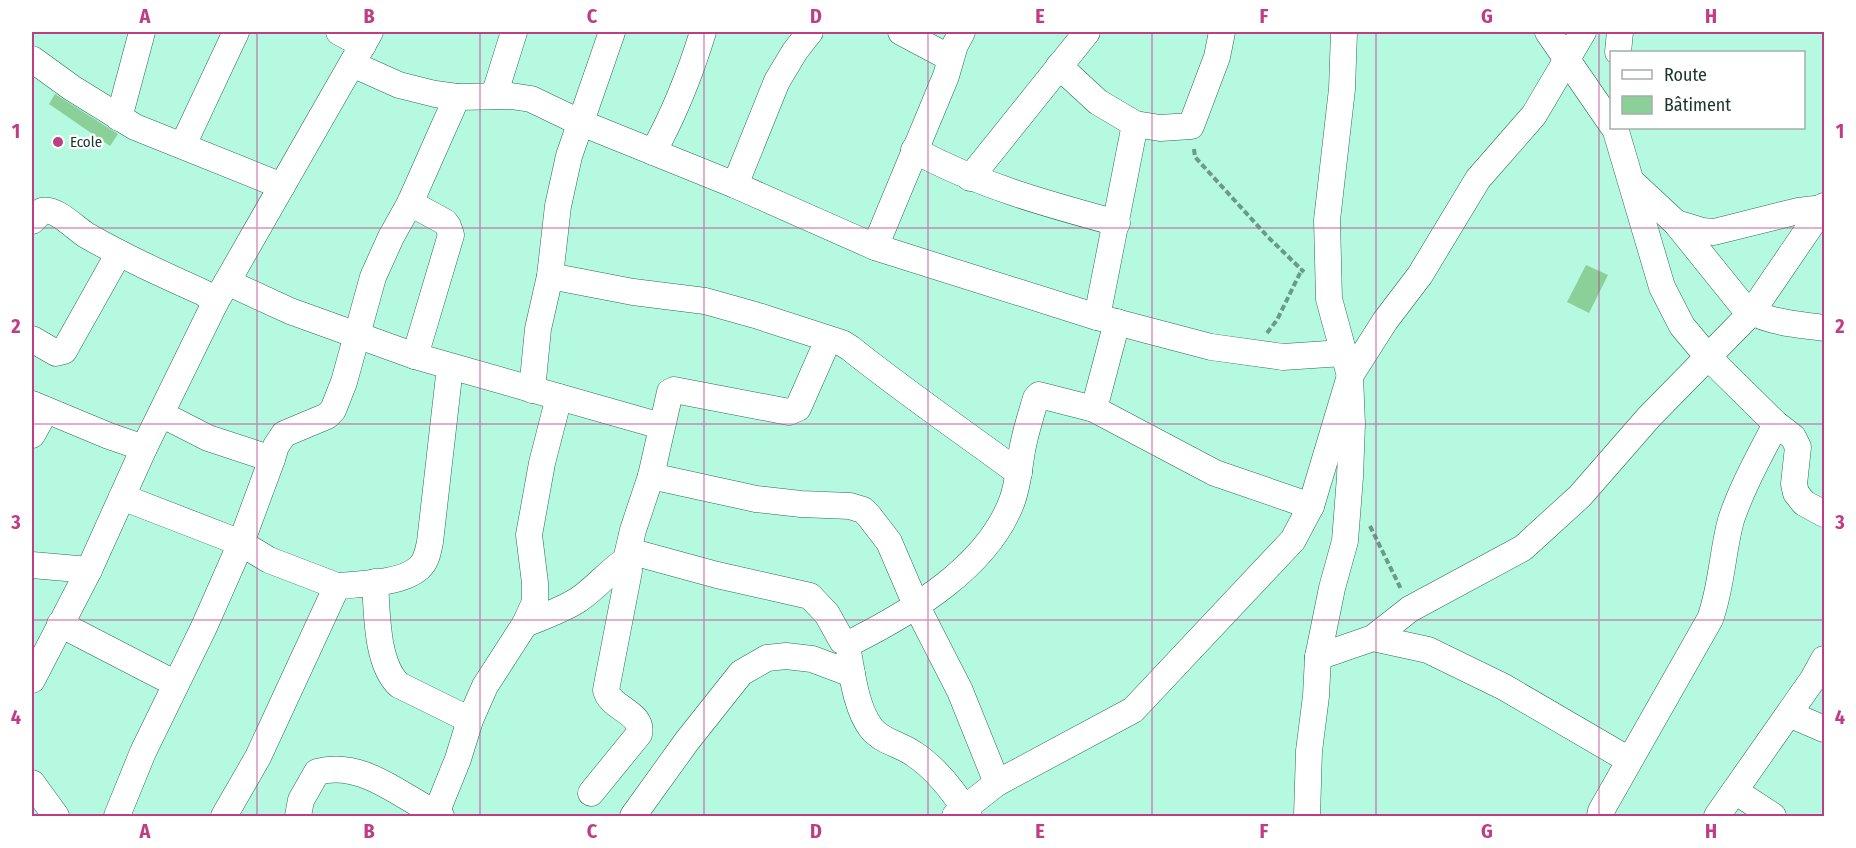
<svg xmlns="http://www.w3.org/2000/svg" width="1856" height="848" font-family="'Fira Sans Condensed',sans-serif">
	<rect width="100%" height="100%" fill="#b5f9e0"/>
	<g fill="#8bd098">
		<polygon points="55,94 118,134 110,146 49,104"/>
		<polygon points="1586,265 1608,275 1589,313 1567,302"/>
	</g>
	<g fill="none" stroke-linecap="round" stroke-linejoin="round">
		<defs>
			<g id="minor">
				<polyline points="339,32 363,45"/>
				<polyline points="901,32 950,58"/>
				<polyline points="1548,32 1612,125"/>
				<polyline points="1618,52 1620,32"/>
				<polyline points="32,59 72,88 135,127 282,186"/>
				<polyline points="352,64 399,85 435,94 457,97 511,96 531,99 579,122 735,185 875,247 1097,317 1211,347 1283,357 1343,353"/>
				<polyline points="1059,66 1098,102 1135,124 1097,317"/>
				<polyline points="494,96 514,32"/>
				<polyline points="119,118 142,32"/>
				<polyline points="1135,124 1160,128 1191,126 1217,57 1222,32"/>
				<polyline points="1615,128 1662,287 1682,326 1708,357 1776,424 1793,437 1798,447 1794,484 1796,493 1804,503 1824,514"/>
				<polyline points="183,145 236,32"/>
				<path d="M914 150C978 185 1047 204 1117 223"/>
				<path d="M653 152C675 113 690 74 703 32"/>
				<polyline points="970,178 1087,32"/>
				<path d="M1633 183 1676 223 1742 305C1763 323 1797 324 1824 328"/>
				<polyline points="735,185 777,81 795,51 810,32"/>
				<polyline points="410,203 445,222 448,226 451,235 415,356"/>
				<path d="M32 221 42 211C55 207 75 228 86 235 124 257 164 275 204 293L215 303"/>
				<polyline points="1676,223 1702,231 1714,232 1798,211 1824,208"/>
				<polyline points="875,247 946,76 955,45 962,32"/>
				<path d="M550 276 633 292 705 301 755 315 842 343 850 348C905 392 962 431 1019 473"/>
				<polyline points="227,282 290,311 415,356 661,426"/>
				<polyline points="32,339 56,353 64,351 119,253"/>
				<polyline points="532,390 538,329 550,276 558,206 569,156 612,32"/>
				<polyline points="32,404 109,436 144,448"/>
				<polyline points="1094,409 1117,322"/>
				<polyline points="32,435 46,410"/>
				<polyline points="272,459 276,446 284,434 327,416 333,410 344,382 373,277 391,237 410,203 457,97"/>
				<polyline points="651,476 756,499 801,504 850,506 863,510 869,516 889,542 916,605 960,691 997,783"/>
				<polyline points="122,497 241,543 269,560 337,586 258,757 224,816"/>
				<path d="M629 551 717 575 810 596 827 614 842 641 848 643 854 641C913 611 988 566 1012 501 1018 485 1019 468 1022 451 1025 433 1031 415 1036 398L1039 395 1094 409 1215 473 1311 506"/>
				<polyline points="32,565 89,570"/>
				<path d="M375 582C377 611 376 664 399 685L470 720"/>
				<path d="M337 586C360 584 401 584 419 568 427 561 428 551 430 542L450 367"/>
				<polyline points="60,624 176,684"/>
				<path d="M525 624C543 617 562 610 578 600 596 588 609 571 626 560L633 530 651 476 670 392 674 390 789 412 798 408 828 340"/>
				<polyline points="1373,638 1410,609 1523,548 1580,496 1649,417 1751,313 1824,206"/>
				<path d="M849 657C853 680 857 709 871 728 882 742 900 744 914 754 937 769 955 793 969 816"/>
				<polyline points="1318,657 1373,638 1428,650 1504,687 1629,760"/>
				<polyline points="32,680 89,570 144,448 215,303 370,32"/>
				<polyline points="1789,714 1824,729"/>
				<polyline points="32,783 56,816"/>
				<polyline points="1735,791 1773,816"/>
				<path d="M591 793 639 734C644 712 610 709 606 690L629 571 626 560"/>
				<polyline points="117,816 143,752 204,627 241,543 272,459 208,438 161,414"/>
				<path d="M298 816 301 800 317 772C363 759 402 798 441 816"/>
				<polyline points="435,816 458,759 470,720 485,686 525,624 535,602 535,583 529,535 542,463 559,397"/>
				<polyline points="633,816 687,741 741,673 767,658 786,656 812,659 852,674"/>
				<polyline points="955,816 997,783 1133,710 1293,540 1311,506 1350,376 1385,321 1420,275 1478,179 1534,115 1583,32"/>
				<polyline points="1307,816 1309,751 1316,696 1318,657 1332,588 1345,541 1350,477 1352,424 1350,376 1329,299 1327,220 1342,89 1344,32"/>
				<path d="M1600 816 1601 811 1710 619C1722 586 1722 553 1731 520 1742 487 1760 455 1776 424"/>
				<polyline points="1717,816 1813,679 1824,659"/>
			</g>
		</defs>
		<use href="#minor" stroke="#296c57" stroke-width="27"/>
		<g stroke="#6a9b89" stroke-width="4" stroke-dasharray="6 3" stroke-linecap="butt">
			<polyline points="1194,149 1195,157 1268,237 1304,272"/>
			<polyline points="1267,333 1277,320 1302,269"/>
			<polyline points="1370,526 1401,589"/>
		</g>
		<use href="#minor" stroke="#fff" stroke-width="26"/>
	</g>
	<path fill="none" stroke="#be3d86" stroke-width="1.5" stroke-opacity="0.55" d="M257 32V816M480 32V816M704 32V816M928 32V816M1152 32V816M1376 32V816M1599 32V816M32 228H1824M32 424H1824M32 620H1824"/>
	<circle fill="#be3d86" stroke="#fff" stroke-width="2" cx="58" cy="142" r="6"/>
	<g text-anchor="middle" stroke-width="4.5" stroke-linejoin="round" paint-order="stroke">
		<g font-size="15" fill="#1a362c" stroke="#fff" text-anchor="start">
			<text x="70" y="147">Ecole</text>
		</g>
	</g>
	<rect width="1856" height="848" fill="none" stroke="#ffffff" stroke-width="66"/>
	<rect x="1610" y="51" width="195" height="78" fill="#ffffff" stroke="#a3afab" stroke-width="1.5"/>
	<rect x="1622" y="70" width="30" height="9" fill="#ffffff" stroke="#a3afab" stroke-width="1.5"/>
	<text x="1664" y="81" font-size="18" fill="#1a362c">Route</text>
	<rect x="1622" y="96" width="30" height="18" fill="#8bd098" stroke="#a3afab" stroke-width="1.5"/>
	<text x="1664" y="111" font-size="18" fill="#1a362c">Bâtiment</text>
	<rect x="33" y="33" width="1790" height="782" fill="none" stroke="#be3d86" stroke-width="2"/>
	<g font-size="20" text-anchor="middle" font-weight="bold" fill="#be3d86">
		<text x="145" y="23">A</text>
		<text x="369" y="23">B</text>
		<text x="592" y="23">C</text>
		<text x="816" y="23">D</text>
		<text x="1040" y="23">E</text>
		<text x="1264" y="23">F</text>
		<text x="1487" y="23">G</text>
		<text x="1711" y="23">H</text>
		<text x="16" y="138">1</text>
		<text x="1840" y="138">1</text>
		<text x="16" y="333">2</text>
		<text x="1840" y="333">2</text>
		<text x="16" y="529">3</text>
		<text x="1840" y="529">3</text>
		<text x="16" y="724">4</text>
		<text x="1840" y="724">4</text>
		<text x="145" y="838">A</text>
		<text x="369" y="838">B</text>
		<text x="592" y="838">C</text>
		<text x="816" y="838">D</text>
		<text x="1040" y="838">E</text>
		<text x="1264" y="838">F</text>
		<text x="1487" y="838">G</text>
		<text x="1711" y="838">H</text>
	</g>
</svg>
